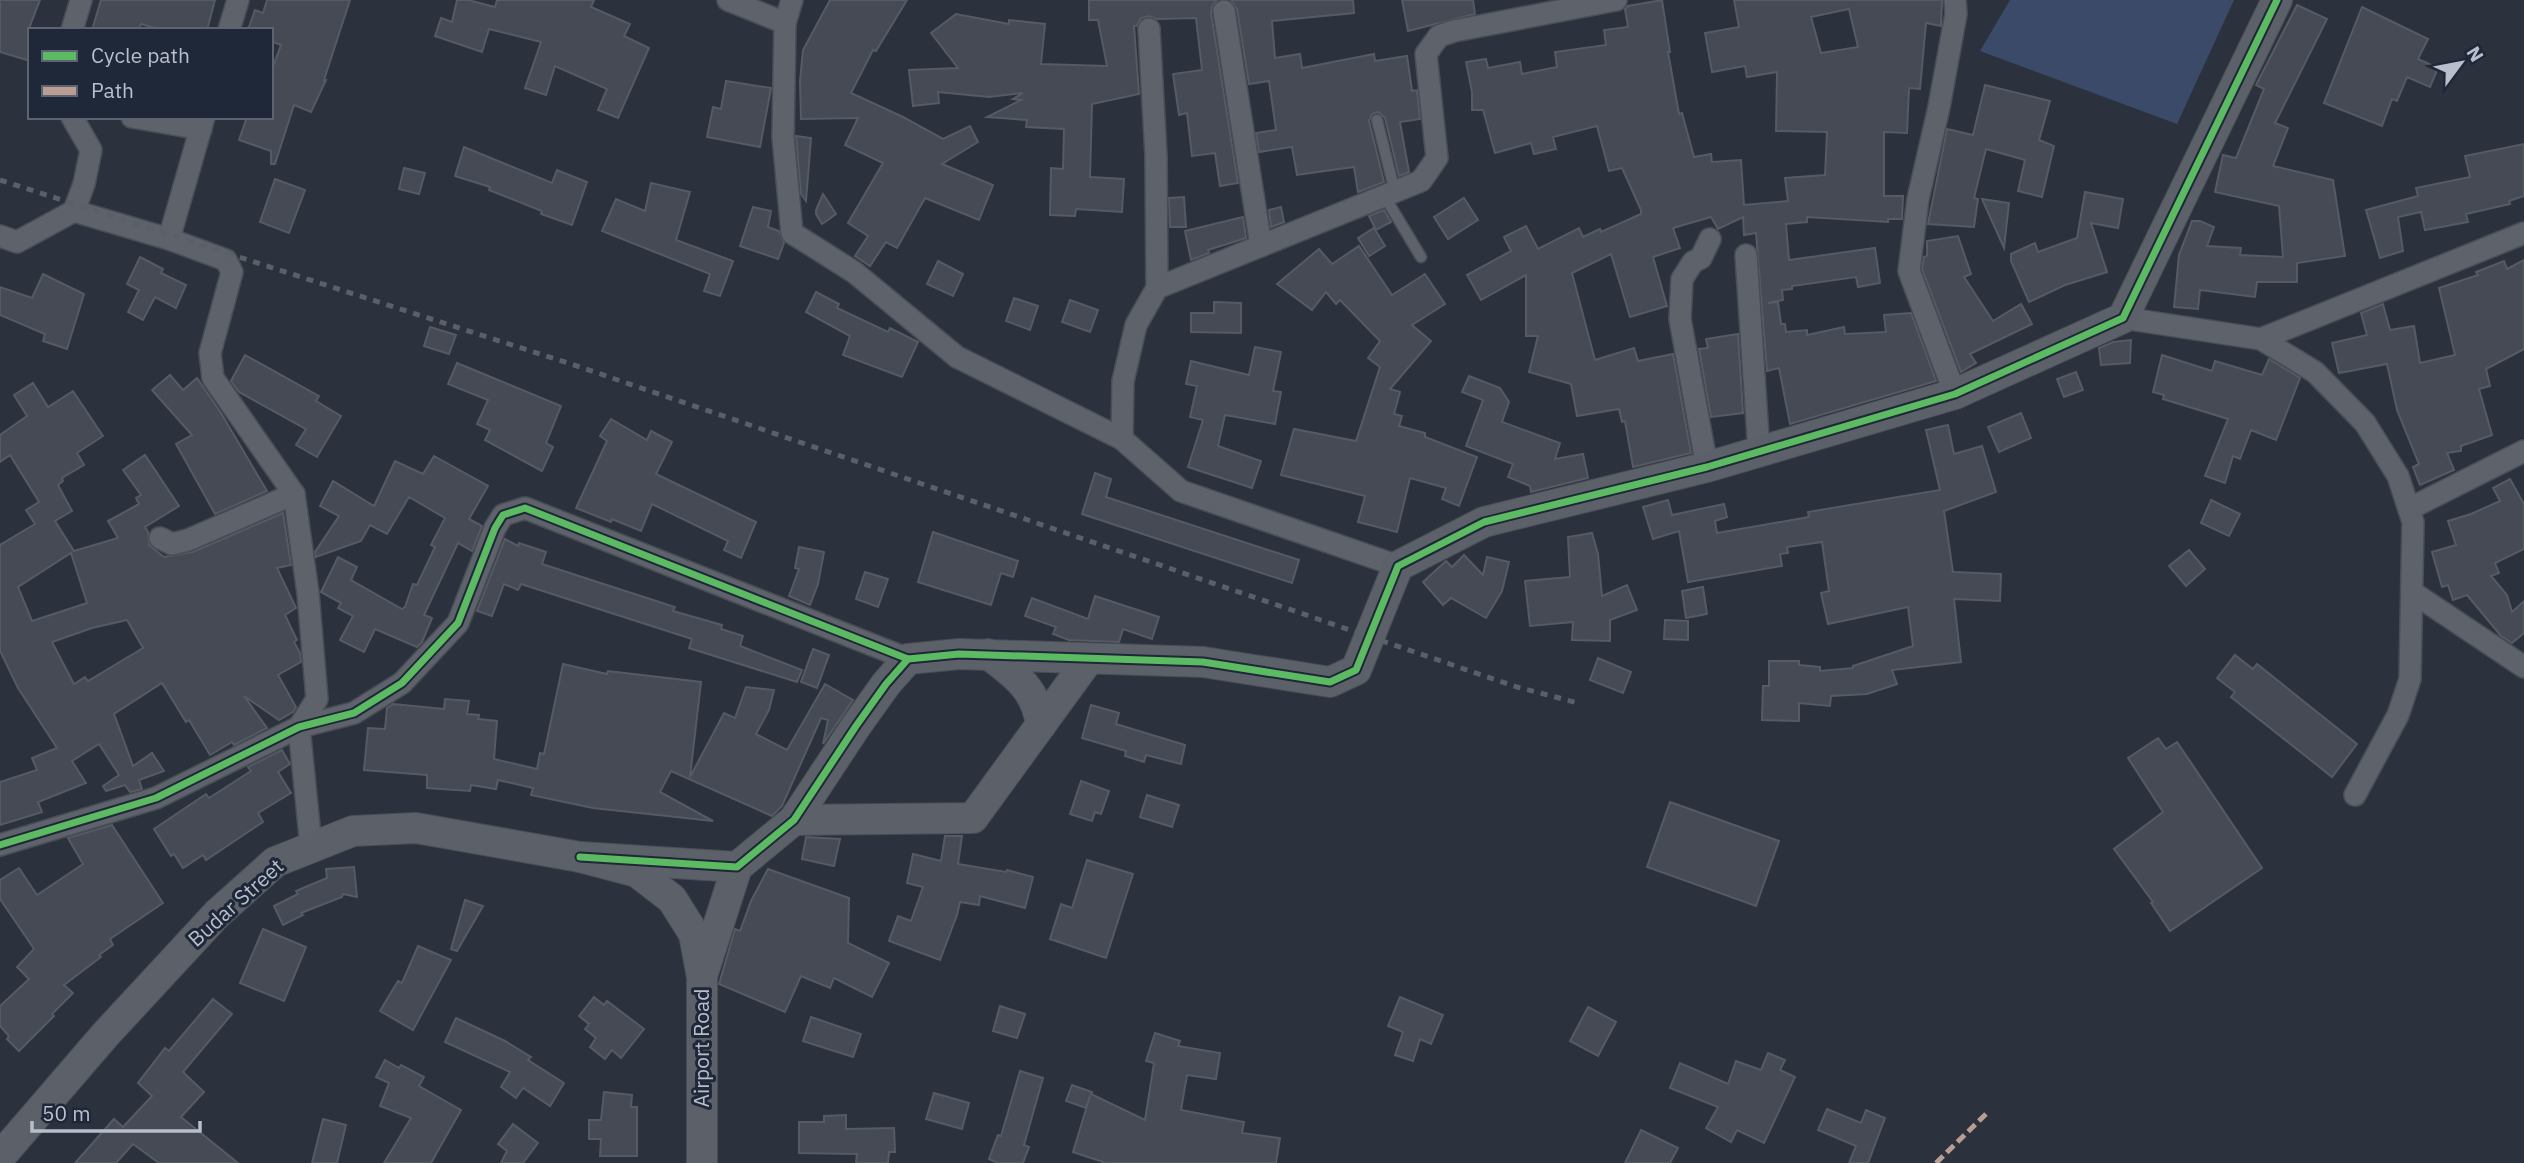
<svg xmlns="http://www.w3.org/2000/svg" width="2524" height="1163" font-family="'IBM Plex Sans',sans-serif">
	<rect width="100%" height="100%" fill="#2c323d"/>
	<polygon fill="#3b4a68" points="2010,0 2234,0 2177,124 1980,51"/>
	<g fill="#454a54" stroke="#555a64" stroke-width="2" fill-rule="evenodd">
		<polygon points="0,0 40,0 30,26 30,61 0,52"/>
		<polygon points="101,0 215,0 207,30 162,30 141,24 139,30 92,30"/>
		<polygon points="267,0 350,0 324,80 326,80 311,112 294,105 275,164 271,164 271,151 239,140 247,117 271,117 271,72 281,45 271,41 271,30 248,30 255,10 263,13"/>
		<polygon points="457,0 468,0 495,7 497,0 594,0 591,7 630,24 624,36 649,48 618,118 598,110 607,89 555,66 546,95 525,88 541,42 489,29 482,52 435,36 441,18 452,22"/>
		<polygon points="830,0 907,0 876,51 873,50 851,93 903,117 943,139 970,126 978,142 942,164 993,185 979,220 925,198 897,248 886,242 870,266 855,256 868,236 848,223 883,163 845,145 858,118 801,119 800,81 803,50"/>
		<polygon points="1089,0 1217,0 1212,6 1211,13 1238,183 1220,186 1215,153 1192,156 1187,113 1179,115 1173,74 1202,70 1196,18 1157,19 1149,16 1141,18 1137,26 1134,26 1139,94 1092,104 1090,177 1124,179 1122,212 1076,209 1075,216 1050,215 1051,168 1063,169 1064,129 1026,127 1027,120 987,117 1021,100 1013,99 1023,93 989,97 938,92 939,103 913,106 909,70 958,68 931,33 956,14 1009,24 1009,20 1045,24 1041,64 1107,66 1098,20 1089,20"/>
		<polygon points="1231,0 1353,0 1354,13 1272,21 1275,58 1300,54 1302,68 1374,54 1375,61 1407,56 1412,91 1417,90 1420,119 1400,122 1409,172 1399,176 1385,118 1378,112 1372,114 1369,121 1384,182 1358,192 1354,167 1297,175 1292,147 1259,152 1256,133 1276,130 1269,81 1249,84 1237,9"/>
		<polygon points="1402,0 1473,0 1475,14 1408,31"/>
		<path d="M1662 0 1670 52H1668L1679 114 1682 113 1694 157 1711 154 1712 162 1741 160 1744 205 1788 201 1785 178 1825 175 1827 132 1776 131 1777 72 1747 77 1745 66 1712 72 1705 33 1739 27 1734 0H1942L1941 26 1926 23 1920 89 1909 88 1907 133 1884 132V196H1903L1902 219H1888V222L1807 217V222L1786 224 1789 260 1875 248 1880 283 1858 287 1856 277 1792 286V289L1782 290 1783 300 1768 303 1778 302 1781 324H1785L1786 332 1807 330V335L1844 327 1845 334 1886 332 1884 315 1911 313 1936 381 1790 424 1779 368 1767 371 1756 233 1744 235 1743 217 1718 229 1711 217 1673 228 1680 248 1653 257 1667 306 1630 317 1611 254 1572 273 1595 360 1634 348 1638 361 1673 354 1691 453 1633 467 1625 421 1622 422 1619 409 1577 416 1571 384 1529 372 1538 336H1526V275L1481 300 1467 275 1511 251 1504 237 1526 226 1538 249 1579 228 1583 237 1600 229 1601 232 1641 214V210L1622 168 1609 171 1597 126 1553 137 1556 149 1534 154 1531 143 1495 153 1483 110H1472V92L1466 62 1486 59 1488 68 1520 62 1522 74 1557 67 1555 52 1606 45 1604 30 1628 27 1625 9 1628 6ZM1849 9 1858 47 1821 53 1811 17Z"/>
		<polygon points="2297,5 2327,19 2275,123 2288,128 2273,166 2333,180 2345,256 2297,263 2297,282 2257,282 2255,297 2200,290 2198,309 2174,307 2179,255 2192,221 2200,221 2214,227 2207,246 2241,248 2240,255 2283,257 2279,206 2215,192 2223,155 2236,158 2264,89 2256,85"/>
		<polygon points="2362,7 2428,39 2418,59 2438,68 2430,87 2407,77 2397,101 2392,99 2382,126 2324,103"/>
		<polygon points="726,81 771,88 760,147 707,137 713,107 721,109"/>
		<polygon points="1985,85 2050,101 2039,140 2054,146 2042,197 2018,191 2025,160 1986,149 1974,198 1978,199 1974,227 1928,224 1947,129 1973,135"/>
		<polygon points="796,136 811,138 806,201 801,194"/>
		<polygon points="2524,144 2524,196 2509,201 2510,204 2466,214 2468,222 2425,230 2421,212 2398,217 2403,251 2380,258 2366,210 2418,196 2416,188 2470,177 2465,156"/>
		<polygon points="464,147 552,183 557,170 587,182 572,225 541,214 542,211 489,190 490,187 455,176"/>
		<polygon points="404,168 425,173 419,194 399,189"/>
		<polygon points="275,179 305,190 289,233 260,222"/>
		<polygon points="651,183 690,192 676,240 733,261 720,296 704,291 710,274 602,231 616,199 645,211"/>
		<polygon points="2085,192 2123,199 2118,228 2091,223 2107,272 2065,285 2029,302 2011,261 2011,254 2035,243 2038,252 2077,238"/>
		<polygon points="823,194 836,214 822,224 816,214 816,210"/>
		<polygon points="1184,197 1186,227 1170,227 1169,198"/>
		<polygon points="1464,198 1478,220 1448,239 1434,217"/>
		<polygon points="1982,199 2009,203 2004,248"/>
		<polygon points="753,207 771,211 768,227 779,231 784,243 778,259 740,246"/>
		<polygon points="1281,207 1284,222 1271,227 1269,210"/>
		<polygon points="1384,210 1391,222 1376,230 1369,216"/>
		<polygon points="1243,217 1246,238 1208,250 1209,253 1191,260 1185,231"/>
		<polygon points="1374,228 1385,246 1369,256 1358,238"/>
		<polygon points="1958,236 1971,274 1964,277 1993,321 2021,304 2032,324 1970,354 1976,363 1961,372 1922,269 1924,257 1927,256 1927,241"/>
		<polygon points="1359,246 1392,295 1425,274 1445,304 1412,325 1431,341 1390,389 1400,392 1394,414 1402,416 1399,426 1425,433 1425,437 1477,457 1459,506 1442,499 1446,488 1410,478 1397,532 1358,522 1365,496 1281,475 1294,429 1356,441 1380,367 1368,358 1380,341 1340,300 1336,304 1326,292 1312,310 1277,284 1319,249 1332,264"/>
		<polygon points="140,257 163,269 161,273 186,285 176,308 155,297 143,320 128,312 139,290 127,284"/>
		<polygon points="2524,260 2524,349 2486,369 2490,386 2479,389 2492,435 2461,446 2461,451 2447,453 2454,470 2420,485 2413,467 2419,464 2397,410 2387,364 2339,373 2332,343 2367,335 2361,313 2383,304 2390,330 2414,326 2420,363 2455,355 2439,288 2478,275 2476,272 2504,261 2507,269"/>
		<polygon points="938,261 963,274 953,296 927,284"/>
		<polygon points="43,274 84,294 67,349 43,341 45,334 0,315 0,287 32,298"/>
		<polygon points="816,292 839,304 837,308 888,332 890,328 918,342 902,377 843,355 850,336 806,312"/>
		<polygon points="1014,298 1038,306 1030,330 1006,321"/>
		<polygon points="1070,300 1098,310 1090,332 1062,322"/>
		<polygon points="1214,302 1241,303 1241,333 1191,332 1191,313 1214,313"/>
		<polygon points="430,327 456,335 449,354 424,346"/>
		<polygon points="1738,334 1743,413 1711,417 1699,349 1708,348 1706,339"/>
		<polygon points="2131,340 2130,363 2101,365 2099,348 2113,342"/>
		<polygon points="1255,347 1281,352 1273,391 1281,392 1275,424 1225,415 1218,446 1261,461 1252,488 1188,467 1203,420 1190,417 1197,386 1186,384 1191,361 1249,375"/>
		<polygon points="245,355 319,396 316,401 341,416 317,457 296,445 306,429 239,392 231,381"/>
		<polygon points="2162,355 2212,371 2215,361 2262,375 2269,359 2300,378 2276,440 2251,430 2240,459 2233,456 2225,483 2205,476 2228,419 2163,399 2164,395 2153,392"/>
		<polygon points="457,363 561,406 546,443 553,447 542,471 485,440 490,430 477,424 488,400 448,384"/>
		<polygon points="2076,372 2083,390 2064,397 2057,379"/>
		<polygon points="170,375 183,390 197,378 221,413 267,491 215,514 176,444 192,435 152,390"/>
		<polygon points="1469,376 1500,388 1509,402 1502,422 1560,443 1555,459 1583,454 1588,478 1531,492 1530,486 1508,477 1513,464 1466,446 1483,400 1462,392"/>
		<path d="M33 383 48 407 73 391 103 436 77 453 84 465 62 478 63 481 58 485 72 511 55 521 74 551 118 538 108 521 139 504 136 498 141 495 123 470 145 455 179 506 145 527 148 532 149 545 164 557 193 552 283 513 291 565 277 568 296 608 285 615 297 640 294 642 300 653 301 662 278 675 296 707 293 712 279 720 244 696 267 728 234 745 232 742 210 755 189 720 186 722 162 683 114 714 133 766 152 753 164 771 139 780 142 789 130 792 125 785 106 791 103 786 119 775 99 744 72 761 86 783 38 802 42 812 0 825V782L37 770 32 758 57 748 18 688 0 651V545L35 524 26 510 39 502 10 455 0 462V435L27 416 14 395ZM71 553 87 603 32 621 18 587ZM127 620 143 648 88 681 85 677 74 684 52 642 92 628Z"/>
		<polygon points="2021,413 2031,438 1999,452 1988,427"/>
		<polygon points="611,419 647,440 651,431 672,442 656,474 756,522 741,558 724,550 728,541 652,504 641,531 612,519 611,522 576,508 607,441 600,436"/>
		<polygon points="1948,425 1954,454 1982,446 1996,492 1944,511 1953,572 2001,574 2000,601 1954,599 1961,662 1892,670 1897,684 1867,694 1831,696 1830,706 1799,703 1799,721 1762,720 1763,686 1769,686 1769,661 1799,661 1799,665 1820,667 1820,671 1853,668 1853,666 1913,646 1908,607 1828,624 1821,593 1829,591 1822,542 1787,547 1788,553 1780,554 1782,566 1688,582 1679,531 1653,539 1643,507 1668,500 1672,515 1724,504 1727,517 1715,521 1717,533 1809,517 1808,512 1940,490 1926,430"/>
		<polygon points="434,456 488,486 469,519 482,526 472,551 458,543 424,615 432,618 422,642 417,647 375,629 364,652 340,640 353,616 338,608 341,603 321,592 338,557 357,567 351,580 402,609 405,607 413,584 417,585 435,547 431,545 445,518 409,497 387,534 370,525 361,541 316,557 315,552 339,516 320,506 333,481 374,506 395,461 423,474"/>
		<polygon points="1095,473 1111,479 1106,497 1299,560 1292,583 1082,514"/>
		<polygon points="2510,479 2524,504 2524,549 2495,563 2499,573 2491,576 2507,595 2512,612 2524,601 2524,633 2512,643 2501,636 2467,595 2453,600 2448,585 2442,587 2432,552 2456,545 2448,521 2471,514 2500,501 2493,488"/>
		<polygon points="2211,500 2240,514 2229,536 2201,523"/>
		<polygon points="933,532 1018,561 1013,577 1001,573 991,605 918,582"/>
		<polygon points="1592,533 1598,554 1602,596 1627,585 1637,610 1610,620 1610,641 1572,640 1573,622 1530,626 1525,581 1570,577 1568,537"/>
		<polygon points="505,539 518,546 519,543 546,552 542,564 675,607 673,611 722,625 721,629 743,636 740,646 802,670 797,682 689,648 692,639 521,584 518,590 504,584 492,616 477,611"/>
		<polygon points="799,547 824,552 818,584 810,605 789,596 799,569 795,568"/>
		<polygon points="2189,550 2205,569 2186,586 2169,566"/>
		<polygon points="1464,555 1483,575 1487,557 1509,562 1502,591 1486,618 1451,598 1443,605 1423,582 1446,561 1452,567"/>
		<polygon points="865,572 888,579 878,607 856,599"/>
		<polygon points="1703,587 1707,614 1686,618 1682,591"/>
		<polygon points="1095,596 1159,617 1152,639 1123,629 1119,642 1069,640 1053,634 1056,627 1025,616 1032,598 1088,619"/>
		<polygon points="1665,620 1688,621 1688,640 1664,639"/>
		<polygon points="813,649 829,655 817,688 801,682"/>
		<polygon points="2235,655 2253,669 2257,664 2357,744 2332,777 2231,697 2235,692 2217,678"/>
		<polygon points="1598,658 1631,672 1623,693 1590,680"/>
		<polygon points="563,664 607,674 608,671 701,682 690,777 724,713 735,718 746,687 774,690 769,710 756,734 787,750 825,684 853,700 823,744 828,720 821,718 782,806 772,816 671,771 660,792 713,821 593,808 531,795 533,788 498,780 496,789 471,785 470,791 427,788 427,775 364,770 368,728 385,729 387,708 393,704 444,709 445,699 469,701 467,714 479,715 478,719 497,721 494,759 537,769 540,753 544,754"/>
		<polygon points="1091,705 1119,713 1116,724 1185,745 1181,764 1146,755 1144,762 1125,756 1126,751 1082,738"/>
		<polygon points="2158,738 2166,749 2177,742 2262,868 2170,931 2151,903 2153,902 2114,849 2163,812 2128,758"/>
		<polygon points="282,750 290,764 278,772 291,793 258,813 263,822 206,860 203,855 183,868 174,854 171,856 154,829 206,794 209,798 251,771 248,767"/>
		<polygon points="1081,781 1109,791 1101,814 1095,812 1092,821 1070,814"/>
		<polygon points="1147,795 1179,805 1172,827 1140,817"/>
		<polygon points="1670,802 1779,841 1756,906 1647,867"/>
		<polygon points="112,825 163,903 110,939 113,945 99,955 101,957 64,985 73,993 52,1014 54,1016 19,1051 7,1039 9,1036 0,1026 0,1006 29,979 17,967 34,949 0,899 0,880 19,868 37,895 83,864 68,838"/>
		<polygon points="945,836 962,836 958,864 1006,872 1007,870 1033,877 1025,908 980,896 979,905 960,902 957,915 940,960 889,941 898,916 911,921 923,887 907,883 913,854 941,861"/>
		<polygon points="806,837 840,839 834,866 802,859"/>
		<polygon points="1087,860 1133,874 1106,958 1050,939 1061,904 1072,908"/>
		<polygon points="354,867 357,897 343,894 342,897 301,913 303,915 283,925 274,906 298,894 296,891 327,878 326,869"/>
		<polygon points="768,869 849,898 848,943 889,963 872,997 834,978 830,988 801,976 785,1012 719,984 735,929 740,931 751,901"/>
		<polygon points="465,900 483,906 457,951 451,949"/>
		<polygon points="263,929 306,947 284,1001 240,983"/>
		<polygon points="418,946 451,960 413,1030 380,1011 398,981 402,983"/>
		<polygon points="594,997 604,1005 607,1001 644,1029 621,1058 612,1050 605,1059 590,1047 596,1038 585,1029 589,1024 579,1016"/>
		<polygon points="1400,997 1443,1015 1431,1044 1420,1039 1413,1061 1395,1055 1403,1032 1388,1026"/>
		<polygon points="213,999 232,1014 183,1072 204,1092 181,1117 238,1163 159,1163 133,1144 116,1163 75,1163 114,1119 123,1127 152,1096 138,1083 165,1048 169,1051"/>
		<polygon points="1000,1006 1025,1014 1017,1038 993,1031"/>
		<polygon points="1588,1007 1616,1022 1598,1056 1570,1041"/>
		<polygon points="811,1017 861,1034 853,1057 803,1041"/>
		<polygon points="456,1018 505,1041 531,1057 528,1060 564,1083 550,1106 523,1088 516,1098 501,1087 510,1072 445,1042"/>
		<polygon points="1155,1033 1180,1041 1178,1046 1220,1053 1216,1079 1187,1075 1181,1110 1244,1122 1242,1133 1280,1138 1276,1163 1106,1163 1073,1152 1090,1096 1086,1108 1066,1101 1072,1085 1092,1092 1091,1094 1145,1120 1154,1063 1146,1061"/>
		<polygon points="1768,1053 1785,1060 1780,1070 1795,1077 1764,1143 1737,1130 1731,1142 1706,1128 1718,1107 1670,1088 1680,1063 1728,1084 1736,1061 1761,1070"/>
		<polygon points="385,1060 399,1068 401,1065 424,1077 419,1086 461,1110 431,1163 384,1163 411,1118 380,1106 389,1083 376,1077"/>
		<polygon points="1020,1071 1043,1078 1024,1145 1029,1147 1023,1163 998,1163 989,1159 998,1135 1001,1136"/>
		<polygon points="604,1092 632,1095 631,1107 637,1107 637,1156 600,1156 601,1139 589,1139 589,1120 601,1120"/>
		<polygon points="934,1093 969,1103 962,1129 926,1119"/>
		<polygon points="1827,1109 1861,1123 1866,1110 1885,1118 1868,1163 1849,1163 1856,1146 1818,1130"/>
		<polygon points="846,1115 846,1129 894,1128 895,1152 889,1152 888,1163 856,1163 857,1154 799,1153 799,1122 824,1122 824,1116"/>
		<polygon points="323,1119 346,1125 337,1163 312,1163"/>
		<polygon points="513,1124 538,1143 523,1163 501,1163 507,1151 498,1144"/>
		<polygon points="1641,1130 1678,1148 1670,1163 1625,1163"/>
	</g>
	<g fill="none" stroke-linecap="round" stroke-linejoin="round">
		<defs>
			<g id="lane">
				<polyline points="1377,120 1395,192"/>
				<polyline points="1385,197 1421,257"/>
			</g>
			<g id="street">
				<polyline points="728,0 785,23"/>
				<polyline points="792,0 785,23 783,137 792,233 854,272 957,357 1122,439 1181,491 1398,566"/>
				<polyline points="1224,11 1261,246"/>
				<polyline points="1149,29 1156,156 1157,288"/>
				<polyline points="72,30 81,0"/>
				<polyline points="229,30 238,0"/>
				<polyline points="72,117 91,150 84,184 74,211"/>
				<polyline points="132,117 201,129"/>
				<polyline points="0,236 17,242 74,211 169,239 226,260 232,272 210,353 213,378 294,494 308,593 317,699 299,727 311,846"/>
				<polyline points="169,239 204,117"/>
				<polyline points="1746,255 1759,452"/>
				<polyline points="2123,318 2261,339 2315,372 2365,423 2398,476 2413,522 2410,679 2398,715 2355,795"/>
				<polyline points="2261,339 2524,233"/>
				<polyline points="1955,394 1909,271 1918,199 1939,107 1956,14 1955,0"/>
				<polyline points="1122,439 1123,381 1136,325 1157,288 1421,181 1437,158 1426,54 1439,36 1454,31 1616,0"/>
				<polyline points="1707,467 1680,319 1682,279 1693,262 1701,258 1710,239"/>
				<polyline points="2409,509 2524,451"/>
				<polyline points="160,538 172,544 188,540 294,494"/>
				<polyline points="2412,592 2524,667"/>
				<polyline points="0,845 156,798 299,727 354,713 402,683 458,623 495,528 503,515 525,508 908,659"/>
			</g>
			<g id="secondary">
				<path d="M988 654C1016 675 1036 689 1041 725"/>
				<polyline points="794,820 973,818 1088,660"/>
				<polyline points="580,857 737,867 794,820 856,726 886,684 908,659 959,654 1203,662 1330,682 1356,670 1398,566 1484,522 1707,467 1955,394 2123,318 2277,0"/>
				<polyline points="703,973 737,867"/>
				<polyline points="0,1157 105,1035 217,914 275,862 353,831 416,828 580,857 637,872 672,899 694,934 702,977 702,1163"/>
			</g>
		</defs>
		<use href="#lane" stroke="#494d56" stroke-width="13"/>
		<use href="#street" stroke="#494d56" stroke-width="24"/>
		<use href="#secondary" stroke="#494d56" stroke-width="32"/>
		<use href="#lane" stroke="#5e626a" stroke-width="10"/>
		<use href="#street" stroke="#5e626a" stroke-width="21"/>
		<use href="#secondary" stroke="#5c6069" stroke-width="30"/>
		<polyline stroke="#5b6068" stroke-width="5" stroke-dasharray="7 7" stroke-linecap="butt" points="0,180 571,364 1517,687 1578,703"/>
		<polyline stroke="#b99d93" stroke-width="5" stroke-dasharray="10 5" stroke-linecap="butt" points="1936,1163 1988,1112"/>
		<defs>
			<g id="cycleway">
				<polyline points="0,845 156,798 299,727 354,713 402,683 458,623 495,528 503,515 525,508 908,659"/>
				<polyline points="580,857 737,867 794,820 856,726 886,684 908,659 959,654 1203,662 1330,682 1356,670 1398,566 1484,522 1707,467 1955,394 2123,318 2277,0"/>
			</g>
		</defs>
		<use href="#cycleway" stroke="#1f2838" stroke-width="11"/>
		<use href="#cycleway" stroke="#5cba63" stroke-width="7"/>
	</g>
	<g text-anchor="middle" stroke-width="6" stroke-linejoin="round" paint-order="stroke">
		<g font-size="21" fill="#b8becc" stroke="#1f2838">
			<text transform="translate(236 903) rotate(-42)" y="7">Budar Street</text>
			<text transform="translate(702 1048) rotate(-90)" y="7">Airport Road</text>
		</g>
	</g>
	<rect x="28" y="28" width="245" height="91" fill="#1f2838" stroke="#5c6473" stroke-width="2"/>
	<rect x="42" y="51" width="35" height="10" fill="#5cba63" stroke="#5c6473" stroke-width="2"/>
	<text x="91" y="63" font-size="21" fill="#b8becc">Cycle path</text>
	<rect x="42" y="86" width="35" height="10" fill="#b99d93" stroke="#5c6473" stroke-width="2"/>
	<text x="91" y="98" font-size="21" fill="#b8becc">Path</text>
	<g transform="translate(2461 63) rotate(58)" stroke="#1f2838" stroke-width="5" paint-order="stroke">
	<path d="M0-5L12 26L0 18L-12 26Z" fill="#b8becc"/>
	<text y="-10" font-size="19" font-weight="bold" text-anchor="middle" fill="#b8becc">N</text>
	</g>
	<path d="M32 1121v10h168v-10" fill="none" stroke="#b8becc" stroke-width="3.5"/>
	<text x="42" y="1121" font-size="21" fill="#b8becc" stroke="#1f2838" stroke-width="5" paint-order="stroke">50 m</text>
</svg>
